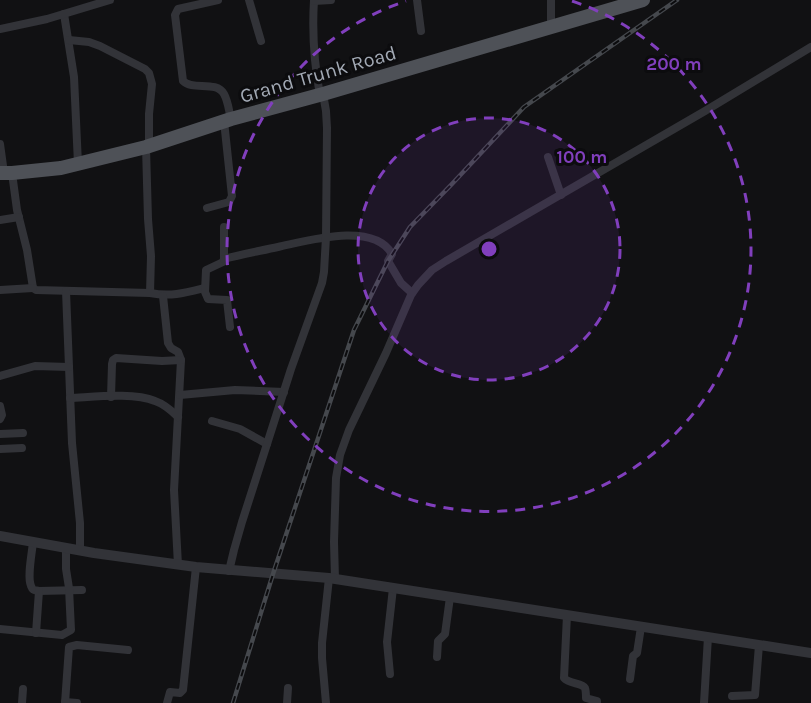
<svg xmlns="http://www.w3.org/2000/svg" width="811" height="703" font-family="Karla,sans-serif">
	<rect width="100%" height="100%" fill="#111113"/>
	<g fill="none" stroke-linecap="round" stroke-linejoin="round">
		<g stroke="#323338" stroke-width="8">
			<path d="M218 0 178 9 175 15 183 81C193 91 216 80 224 94 228 101 229 111 231 119"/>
			<polyline points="249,0 261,41"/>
			<path d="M314 0C312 32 314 63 320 95"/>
			<polyline points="417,0 421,31"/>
			<polyline points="551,0 551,27"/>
			<polyline points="314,1 331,0"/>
			<polyline points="64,14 74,77 78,164"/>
			<polyline points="0,29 47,19 110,0"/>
			<polyline points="69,40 89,42 100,46 145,69 149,73 152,84 149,114 149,146"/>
			<polyline points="0,144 4,173"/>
			<polyline points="146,147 148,219 151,256 150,293"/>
			<polyline points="548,157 561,195"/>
			<path d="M12 173 17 210 27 250 33 288 36 290 150 293C171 297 185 293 205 288"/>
			<polyline points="207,208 229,202 232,196 224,121"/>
			<polyline points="0,220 19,217"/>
			<polyline points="224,227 224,259 223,262 206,270 205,292 208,299 227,300 230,327"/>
			<path d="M224 259C242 254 260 251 278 247 307 241 373 221 392 254L388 261 401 283 412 293"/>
			<polyline points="0,290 33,288"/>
			<polyline points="66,291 72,443 80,523 80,551"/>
			<polyline points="163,296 168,343 171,348 178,352 181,360 174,490 178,565"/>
			<polyline points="0,376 35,366 69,367"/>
			<polyline points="180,395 235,390 284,392"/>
			<polyline points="111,397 112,364 113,360 116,358 162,361 181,360"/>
			<path d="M70 398C93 397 134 392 155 401 164 404 171 410 178 417"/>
			<polyline points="0,406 2,415 0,419"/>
			<polyline points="212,421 240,429 267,444"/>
			<polyline points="0,434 23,433"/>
			<polyline points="0,449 22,448"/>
			<path d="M33 542C32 553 27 577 31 586 33 591 34 590 39 591L82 590"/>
			<polyline points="229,571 234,550 242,522 291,369 322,283 324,272 326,237 327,128 326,111 323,94"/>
			<polyline points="335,579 334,542 336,478 340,455 349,430 386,353 411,295 418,285 432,270 446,261 705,111 811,47"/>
			<path d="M567 615 564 678C569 684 582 683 585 688 586 691 586 695 586 698L597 701V703"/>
			<polyline points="0,629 62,635 71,630 69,588 66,569 66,548"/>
			<polyline points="36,633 39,591"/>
			<polyline points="437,657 438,641 445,634 450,597"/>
			<polyline points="390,674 387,642 393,588"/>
			<polyline points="630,679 633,656 637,653 641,627"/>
			<polyline points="732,696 755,695 759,645"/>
			<polyline points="65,702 77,703"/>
			<polyline points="22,703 23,689"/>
			<polyline points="65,703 69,647 77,645 128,650"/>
			<polyline points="167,703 170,692 180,693 183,690 196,567"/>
			<polyline points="287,703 288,688"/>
			<polyline points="326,703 322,658 322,643 329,578"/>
			<polyline points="704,703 708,637"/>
		</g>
		<polyline stroke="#323338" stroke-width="10" points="0,536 94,553 196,567 329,578 811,653"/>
		<polyline stroke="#4e5157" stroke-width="14" points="0,173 12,173 61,168 146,147 231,119 323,94 643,0"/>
		<defs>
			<polyline id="rail" points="233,703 273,574 354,330 388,261 410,227 451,185 524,107 677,0"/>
		</defs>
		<use href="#rail" stroke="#45484d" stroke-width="4.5"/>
		<use href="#rail" stroke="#0c0c0e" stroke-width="2" stroke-dasharray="7" stroke-linecap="butt"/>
	</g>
	<circle cx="489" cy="249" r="131" fill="#813fbd" fill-opacity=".12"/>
	<g fill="none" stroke="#813fbd" stroke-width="3" stroke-dasharray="10 8">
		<circle cx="489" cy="249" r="131"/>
		<path d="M572 1A262 262 0 1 1 406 1"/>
	</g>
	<g text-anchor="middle" stroke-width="6" stroke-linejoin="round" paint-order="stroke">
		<g font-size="20" fill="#a2a9b4" stroke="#0c0c0e">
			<text transform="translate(318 74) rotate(-16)" y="7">Grand Trunk Road</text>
		</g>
	</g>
	<circle cx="489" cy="249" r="9" fill="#813fbd" stroke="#0c0c0e" stroke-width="3"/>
	<g font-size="18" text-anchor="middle" font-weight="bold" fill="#813fbd" stroke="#0c0c0e" stroke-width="6" stroke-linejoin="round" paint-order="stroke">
		<text x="674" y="70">200 m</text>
		<text x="582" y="163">100 m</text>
	</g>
</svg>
